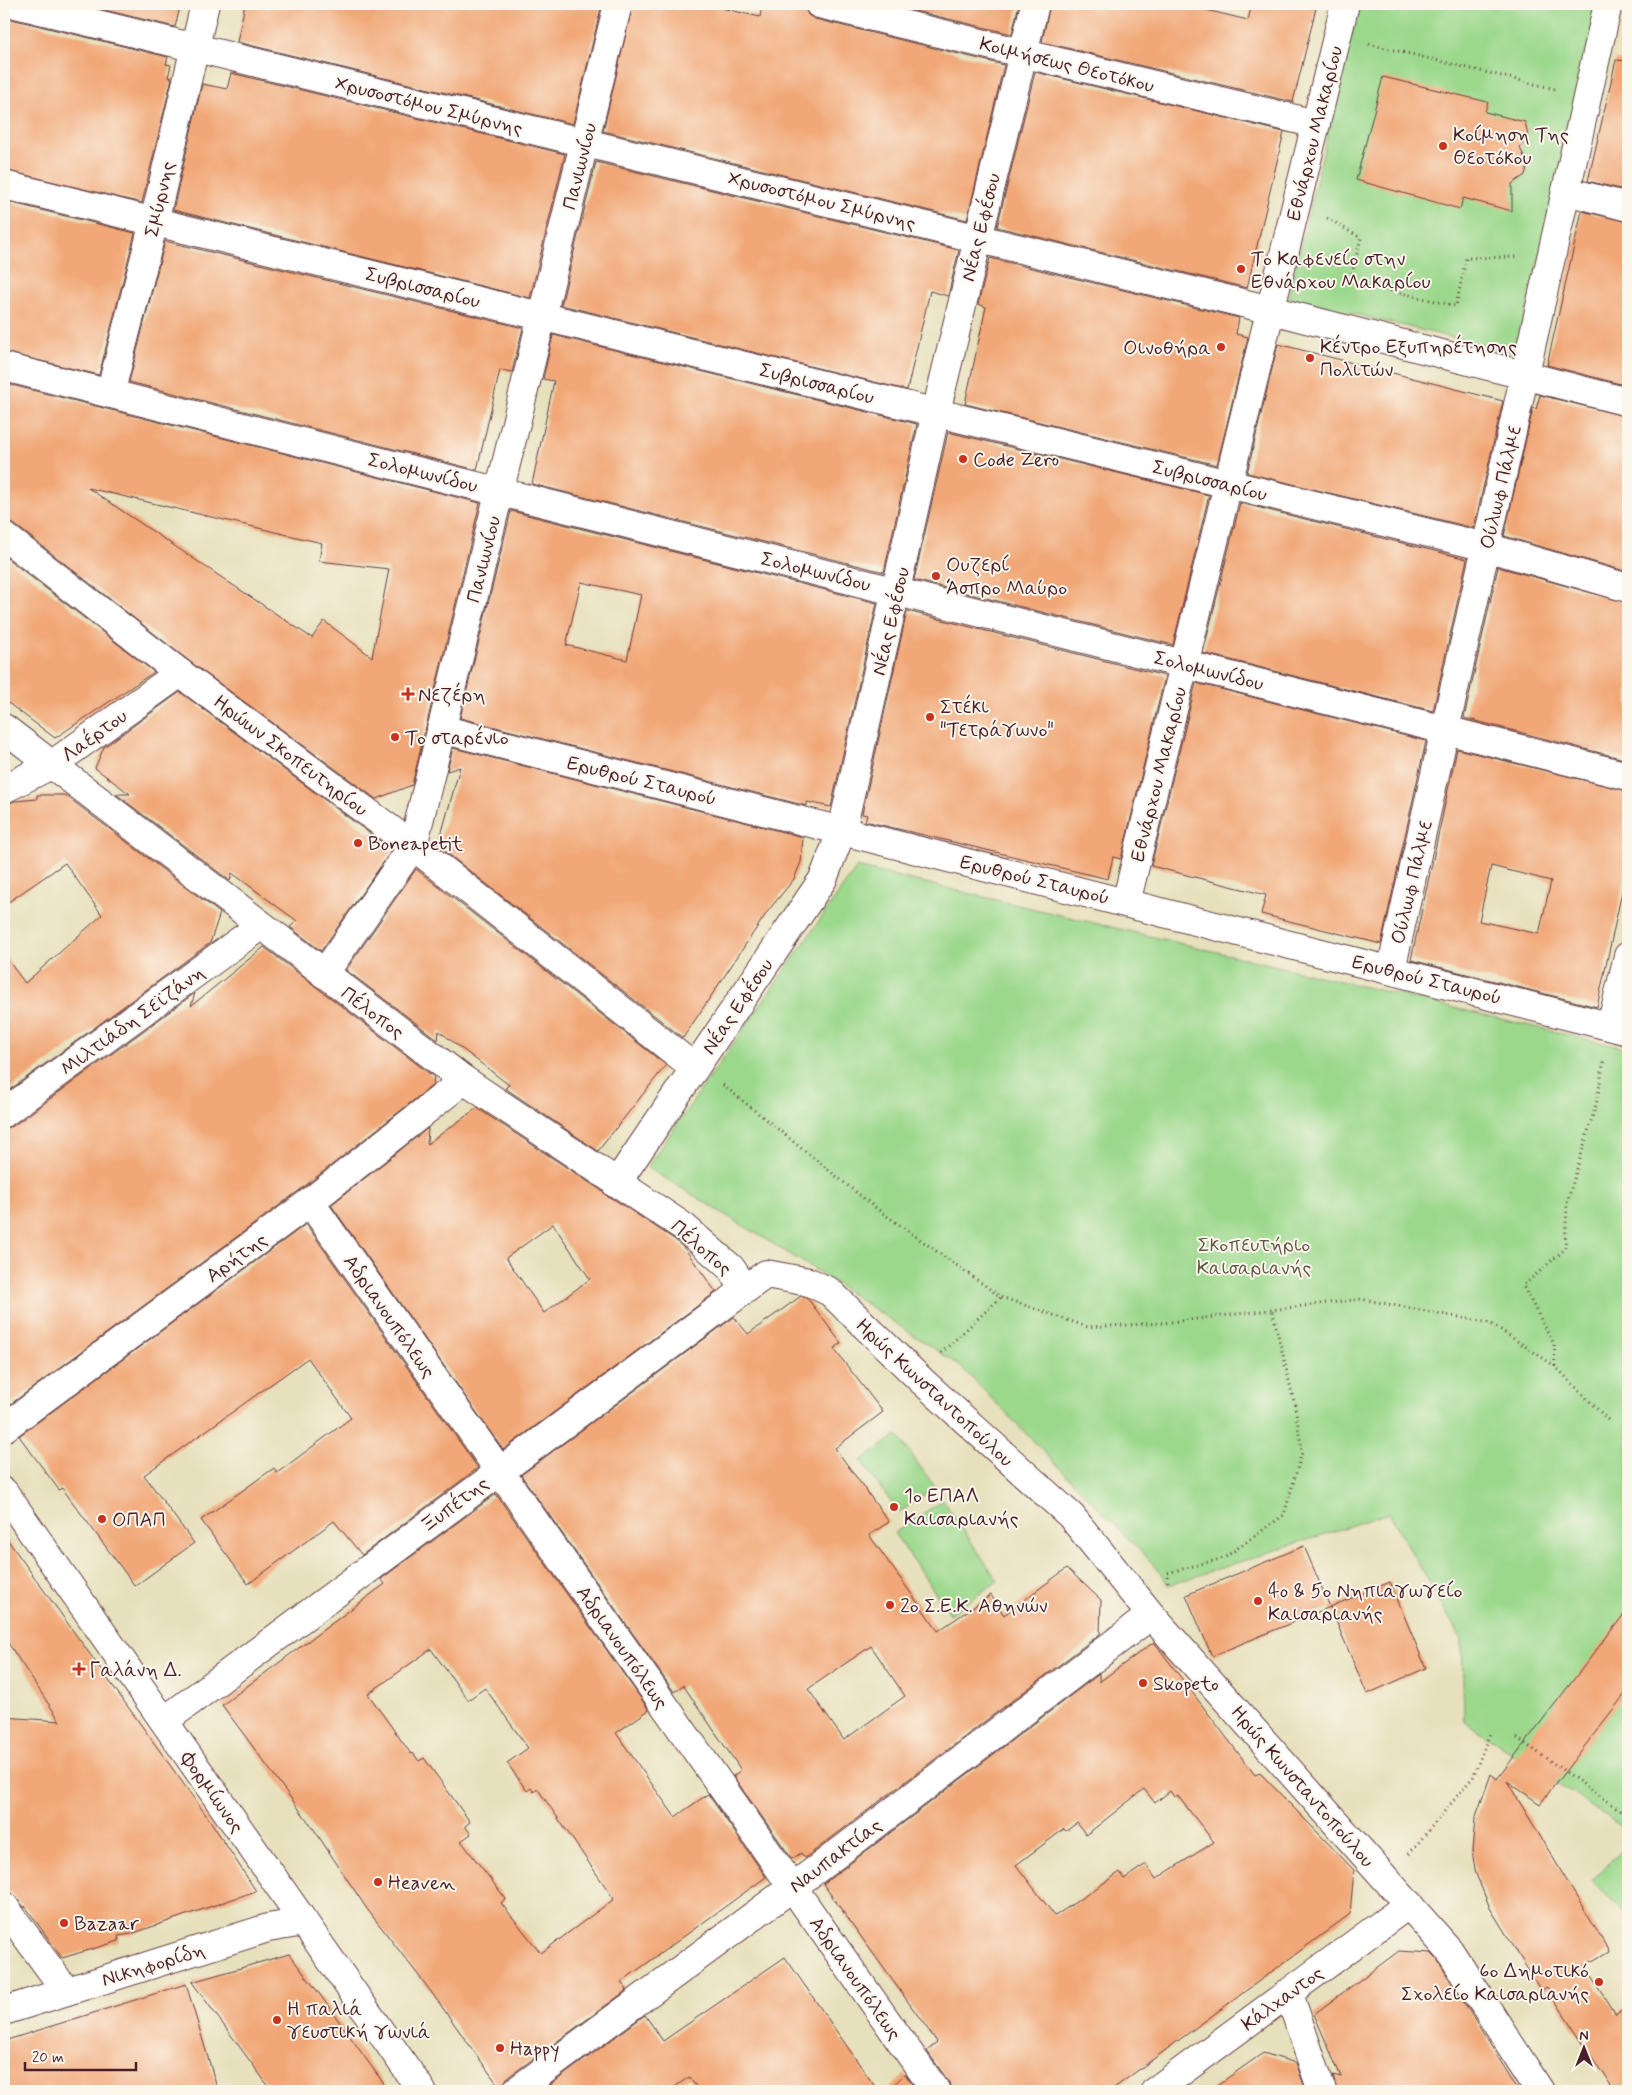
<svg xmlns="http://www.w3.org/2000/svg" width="1632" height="2095" font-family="Mynerve,sans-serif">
	<rect width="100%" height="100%" fill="#fbf7ec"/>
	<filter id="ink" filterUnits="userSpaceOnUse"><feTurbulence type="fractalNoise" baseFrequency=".02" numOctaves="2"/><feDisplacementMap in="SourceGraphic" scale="10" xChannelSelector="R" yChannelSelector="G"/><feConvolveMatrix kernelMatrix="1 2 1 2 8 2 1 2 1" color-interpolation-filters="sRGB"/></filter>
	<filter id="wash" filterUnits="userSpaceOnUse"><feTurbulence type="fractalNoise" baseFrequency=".0096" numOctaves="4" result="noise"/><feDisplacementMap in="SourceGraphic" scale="20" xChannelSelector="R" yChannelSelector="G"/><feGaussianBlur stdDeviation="1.12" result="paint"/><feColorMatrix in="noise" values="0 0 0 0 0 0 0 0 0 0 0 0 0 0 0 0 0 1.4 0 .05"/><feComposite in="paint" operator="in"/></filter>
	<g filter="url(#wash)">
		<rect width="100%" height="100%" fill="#e7e0bc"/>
		<g fill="#9bd88c" stroke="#727c5c">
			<polygon points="1359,4 1602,4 1516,353 1288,298"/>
			<polygon points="857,867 1628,1049 1628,1831 1464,1721 1462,1640 1389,1513 1169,1585 1156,1567 960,1366 811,1267 647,1167"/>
			<polygon points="897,1435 935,1487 899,1513 861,1461"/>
			<polygon points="943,1500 998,1581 950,1614 894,1533"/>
			<polygon points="1627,1845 1628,1847 1628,1916 1592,1880"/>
		</g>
		<g id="blocks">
			<g fill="#f1a777" fill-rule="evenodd">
				<polygon points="80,4 181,4 175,27"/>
				<polygon points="245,4 602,4 573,124 237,42"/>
				<polygon points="633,4 704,4 760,17 762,4 804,4 808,15 815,19 1004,65 967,220 603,131"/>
				<polygon points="885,4 1019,4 1012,34"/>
				<polygon points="1050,4 1181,4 1248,20 1252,4 1317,4 1293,102 1042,42"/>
				<polygon points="4,15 11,19 168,57 166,64 171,65 168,77 172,78 142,203 4,170"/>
				<polygon points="1616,60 1628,61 1628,191 1588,181"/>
				<polygon points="1035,72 1284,132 1247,288 997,227"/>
				<polygon points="231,73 565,154 530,298 173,210 202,84 227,89"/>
				<polygon points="1383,77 1488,102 1485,112 1525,122 1528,136 1520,148 1528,165 1525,175 1512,184 1512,211 1463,198 1460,209 1356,180"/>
				<polygon points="596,162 959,250 948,296 930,291 907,390 561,305"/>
				<polygon points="4,201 135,233 99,375 4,352"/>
				<polygon points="1582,211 1628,222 1628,386 1547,365"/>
				<polygon points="165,241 523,328 512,372 500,370 477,470 129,382"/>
				<polygon points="990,258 1239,318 1236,334 1248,337 1217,465 965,404 986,307 978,304"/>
				<polygon points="553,335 917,424 884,572 532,484 554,381 543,379"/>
				<polygon points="1278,344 1503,401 1474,528 1247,473"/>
				<path d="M4 383 480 503 412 785 376 799 189 661 14 524 4 521ZM88 488 322 543 319 561 389 569 372 657 324 621 312 638Z"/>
				<polygon points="1540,395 1628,417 1628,572 1504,536 1533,408 1536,409"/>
				<polygon points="948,432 1209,495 1173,645 914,580"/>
				<polygon points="1240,503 1467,559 1433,711 1203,653"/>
				<path d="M511 511 877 603 831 807 807 802V806L460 718ZM581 582 641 595 627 660 566 645Z"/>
				<polygon points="4,556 154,672 55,738 4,700"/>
				<polygon points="1498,567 1628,603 1628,760 1464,718"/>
				<polygon points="907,611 1165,676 1121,859 1113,857 1108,879 865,821 867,815 862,814"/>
				<polygon points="1196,683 1426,741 1381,944 1261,914 1266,895 1151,866"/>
				<polygon points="180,692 392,850 321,951 290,927 297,921 232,873 230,881 116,794 130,794 95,768 104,747"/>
				<polygon points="453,748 803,837 801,862 794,879 768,911 683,1038 438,846 460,767 447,771"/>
				<path d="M1457 749 1628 791V864L1597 1007 1411 960ZM1491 866 1551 881 1539 934 1479 921Z"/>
				<polygon points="37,795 65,795 220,913 210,943 4,1094 4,955 25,983 102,915 65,863 4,905 4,805 15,801 37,799"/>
				<polygon points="416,869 666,1065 598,1151 505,1088 509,1085 439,1031 438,1040 346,970"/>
				<polygon points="264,947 434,1077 433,1085 300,1190 4,1409 4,1128 13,1126 195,993 191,1006"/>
				<path d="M477 1108 602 1191 608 1197 615 1200 674 1239 685 1249 716 1292 503 1450 331 1205 428 1128 427 1144ZM553 1224 590 1279 544 1313 506 1258Z"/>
				<polygon points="306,1224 478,1468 362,1555 334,1521 248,1584 201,1520 274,1468 277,1473 351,1418 308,1358 144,1475 194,1543 135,1586 62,1488 59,1490 19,1436"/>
				<path d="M801 1296 808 1299 841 1343 834 1349 883 1412 835 1448 889 1522 869 1535 938 1631 991 1595 1004 1615 1067 1568 1101 1600 1100 1634 805 1858 801 1853 792 1859 733 1776 741 1770 683 1685 674 1692 521 1475 734 1317 748 1334ZM871 1646 905 1696 844 1740 808 1689Z"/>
				<path d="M496 1494 649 1710 616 1733 675 1817 708 1794 766 1877 621 1982 627 1990 507 2078 501 2089 429 1989 367 1909 313 1828 222 1705 385 1584 381 1579ZM431 1649 468 1700 485 1688 528 1748 507 1763 527 1791 531 1788 534 1792 537 1788 614 1899 541 1953 501 1903 506 1899 461 1841 471 1834 465 1826 470 1822 424 1758 419 1761 413 1753 411 1754 368 1694Z"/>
				<polygon points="4,1535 211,1822 256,1891 131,1934 118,1936 119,1941 62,1958 25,1906 25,1908 11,1892 4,1891 4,1717 60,1721 4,1637"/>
				<polygon points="1304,1546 1330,1607 1212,1656 1186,1595"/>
				<polygon points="1390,1582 1426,1668 1367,1694 1330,1607"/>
				<polygon points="1628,1609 1628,1690 1540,1804 1507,1781 1609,1951 1584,1966 1615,2014 1628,2006 1628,2091 1614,2091 1547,1988 1541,1991 1490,1908 1476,1874 1472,1851 1475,1819 1491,1774 1497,1779"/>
				<path d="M1154 1642 1255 1775 1260 1773 1354 1870 1350 1914 1110 2091H951L949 2082 927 2051 937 2042 823 1884 1099 1674V1682ZM1144 1789 1155 1803 1170 1791 1174 1797 1177 1795 1214 1842 1156 1879 1146 1864 1124 1879 1120 1872 1055 1916 1016 1865 1064 1829 1066 1831 1077 1823 1086 1835Z"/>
				<polygon points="1399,1951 1431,1953 1437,1959 1519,2091 1337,2091 1333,2075 1341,2077 1314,2014"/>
				<polygon points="289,1954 321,1996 389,2091 272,2091 192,1982"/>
				<polygon points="785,1957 878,2091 699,2091 689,2077 669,2091 542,2091 645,2015 663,2041"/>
				<polygon points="186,1984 218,2091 4,2091 4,2041"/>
				<polygon points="1263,2053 1296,2063 1306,2091 1209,2091"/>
				<polygon points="905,2074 917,2091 887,2091"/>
			</g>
		</g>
	</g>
	<g filter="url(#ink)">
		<use href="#blocks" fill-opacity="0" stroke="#623c41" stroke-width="1"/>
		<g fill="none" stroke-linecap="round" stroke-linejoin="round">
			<defs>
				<g id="minor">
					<polyline points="15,4 1271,310 1628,402"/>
					<polyline points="819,4 1316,124"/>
					<polyline points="4,185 1486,547 1628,588"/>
					<polyline points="1566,191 1628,207"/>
					<polyline points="4,367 1628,776"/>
					<polyline points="110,394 154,222 205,4"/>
					<polyline points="4,536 180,673 413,846 695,1068"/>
					<polyline points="4,728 464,1080 684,1227 731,1268 745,1289"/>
					<polyline points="441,729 1628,1031"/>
					<polyline points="4,789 53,764 180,673"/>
					<polyline points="1126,903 1345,4"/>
					<polyline points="1391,970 1608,4"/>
					<polyline points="324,974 413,846 618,4"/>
					<polyline points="1611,1026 1628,956"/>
					<polyline points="4,1113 260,926"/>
					<polyline points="616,1184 823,879 842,830 936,412 1035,4"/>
					<polyline points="310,1202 936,2091"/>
					<polyline points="4,1428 310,1202 464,1080"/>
					<polyline points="4,1492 422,2091"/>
					<polyline points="164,1721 766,1274 809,1282 830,1292 922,1381 1071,1516 1151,1615 1449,1950 1540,2091"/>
					<polyline points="4,1906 66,1991"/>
					<polyline points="1289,1994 1322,2091"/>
					<polyline points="4,2011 268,1928 304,1922"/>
					<polyline points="516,2091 821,1866 1151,1615"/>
					<polyline points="1155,2091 1409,1904"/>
				</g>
			</defs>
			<use href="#minor" stroke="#623c41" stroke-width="30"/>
			<g stroke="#623c41" stroke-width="3" stroke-dasharray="1 4" stroke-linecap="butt">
				<polyline points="1369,44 1555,89"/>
				<polyline points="1327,218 1361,238 1350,281 1456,306 1466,258 1516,257"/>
				<polyline points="723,1085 877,1209 1001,1297 1088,1327 1163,1323 1361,1299 1490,1323 1555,1366 1610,1422"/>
				<polyline points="941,1353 1001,1297"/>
				<polyline points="1555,1366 1554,1344 1523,1286 1565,1249 1567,1203 1597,1101 1604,1059"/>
				<polyline points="1168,1582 1167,1573 1224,1558 1284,1515 1302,1452 1295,1406 1272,1309"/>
				<polyline points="1517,1738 1623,1812 1628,1804"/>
				<polyline points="1409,1854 1473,1777 1490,1733"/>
			</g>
			<use href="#minor" stroke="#fff" stroke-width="28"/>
		</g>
	</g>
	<g fill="#c8321e" stroke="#fbf7ec" stroke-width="2">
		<circle cx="1443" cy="146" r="5"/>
		<circle cx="1241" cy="269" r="5"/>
		<circle cx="1221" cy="347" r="5"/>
		<circle cx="1310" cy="358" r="5"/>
		<circle cx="963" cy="459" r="5"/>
		<circle cx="936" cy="576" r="5"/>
		<path d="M405.5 686.5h5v5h5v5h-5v5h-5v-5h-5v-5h5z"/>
		<circle cx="930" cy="717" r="5"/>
		<circle cx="395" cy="737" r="5"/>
		<circle cx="358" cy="843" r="5"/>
		<circle cx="894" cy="1507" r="5"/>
		<circle cx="102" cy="1519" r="5"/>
		<circle cx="1258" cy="1601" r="5"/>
		<circle cx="890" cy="1605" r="5"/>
		<path d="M76.5 1661.5h5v5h5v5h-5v5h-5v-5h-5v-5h5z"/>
		<circle cx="1143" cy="1683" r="5"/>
		<circle cx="378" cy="1882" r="5"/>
		<circle cx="64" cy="1923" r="5"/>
		<circle cx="1599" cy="1982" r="5"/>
		<circle cx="277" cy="2020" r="5"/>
		<circle cx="500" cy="2048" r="5"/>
	</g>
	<g text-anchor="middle" stroke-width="4" stroke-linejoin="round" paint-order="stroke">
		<g font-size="20" fill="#4a1f2b" stroke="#fbf7ec">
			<text transform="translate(1067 64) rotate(14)" y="7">Κοιμήσεως Θεοτόκου</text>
			<text transform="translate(429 105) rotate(14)" y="7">Χρυσοστόμου Σμύρνης</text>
			<text transform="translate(1314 133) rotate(-76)" y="7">Εθνάρχου Μακαρίου</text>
			<text transform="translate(579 166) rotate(-76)" y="7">Πανιωνίου</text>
			<text transform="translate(159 199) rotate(-77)" y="7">Σμύρνης</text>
			<text transform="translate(822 200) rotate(14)" y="7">Χρυσοστόμου Σμύρνης</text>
			<text transform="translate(980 227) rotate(-76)" y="7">Νέας Εφέσου</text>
			<text transform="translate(423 287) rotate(14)" y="7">Συβρισσαρίου</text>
			<text transform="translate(817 383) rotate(14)" y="7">Συβρισσαρίου</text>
			<text transform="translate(423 472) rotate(14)" y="7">Σολομωνίδου</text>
			<text transform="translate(1210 480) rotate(14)" y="7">Συβρισσαρίου</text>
			<text transform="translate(1500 487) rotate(-77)" y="7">Ούλωφ Πάλμε</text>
			<text transform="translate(483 559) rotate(-76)" y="7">Πανιωνίου</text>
			<text transform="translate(816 571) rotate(14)" y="7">Σολομωνίδου</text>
			<text transform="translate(890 621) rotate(-77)" y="7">Νέας Εφέσου</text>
			<text transform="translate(1209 670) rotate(14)" y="7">Σολομωνίδου</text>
			<text transform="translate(94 735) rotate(-36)" y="7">Λαέρτου</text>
			<text transform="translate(291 755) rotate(37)" y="7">Ηρώων Σκοπευτηρίου</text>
			<text transform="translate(1158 774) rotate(-76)" y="7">Εθνάρχου Μακαρίου</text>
			<text transform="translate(642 780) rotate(14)" y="7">Ερυθρού Σταυρού</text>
			<text transform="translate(1035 879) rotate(14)" y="7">Ερυθρού Σταυρού</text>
			<text transform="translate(1411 882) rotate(-77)" y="7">Ούλωφ Πάλμε</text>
			<text transform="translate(1427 979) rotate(14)" y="7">Ερυθρού Σταυρού</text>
			<text transform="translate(737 1006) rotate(-56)" y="7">Νέας Εφέσου</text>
			<text transform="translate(373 1012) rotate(37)" y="7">Πέλοπος</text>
			<text transform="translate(132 1020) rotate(-36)" y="7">Μιλτιάδη Σεϊζάνη</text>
			<text transform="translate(702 1247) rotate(41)" y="7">Πέλοπος</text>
			<text transform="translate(236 1257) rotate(-36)" y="7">Αρήτης</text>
			<text transform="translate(390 1316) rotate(55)" y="7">Αδριανουπόλεως</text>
			<text transform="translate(935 1392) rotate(43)" y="7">Ηρώς Κωνσταντοπούλου</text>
			<text transform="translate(454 1504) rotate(-37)" y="7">Ξυπέτης</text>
			<text transform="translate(623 1647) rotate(55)" y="7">Αδριανουπόλεως</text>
			<text transform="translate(1303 1786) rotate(49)" y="7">Ηρώς Κωνσταντοπούλου</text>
			<text transform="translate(213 1792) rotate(55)" y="7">Φορμίωνος</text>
			<text transform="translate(835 1855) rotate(-37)" y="7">Ναυπακτίας</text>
			<text transform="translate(153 1964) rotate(-17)" y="7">Νικηφορίδη</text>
			<text transform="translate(856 1978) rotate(55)" y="7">Αδριανουπόλεως</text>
			<text transform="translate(1282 1998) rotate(-36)" y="7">Κάλχαντος</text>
		</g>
		<g font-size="20" fill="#4a1f2b" stroke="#fbf7ec" text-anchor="start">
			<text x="1453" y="141">Κοίμηση Της<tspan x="1453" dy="23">Θεοτόκου</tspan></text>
			<text x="1251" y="265">Το Καφενείο στην<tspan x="1251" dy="23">Εθνάρχου Μακαρίου</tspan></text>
			<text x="1320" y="353">Κέντρο Εξυπηρέτησης<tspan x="1320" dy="23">Πολιτών</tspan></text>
			<text x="1211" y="354" text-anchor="end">Οινοθήρα</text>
			<text x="973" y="466">Code Zero</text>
			<text x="946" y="571">Ουζερί<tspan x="946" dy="23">Άσπρο Μαύρο</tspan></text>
			<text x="418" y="701">Νεζέρη</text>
			<text x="940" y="713">Στέκι<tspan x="940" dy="23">"Τετράγωνο"</tspan></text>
			<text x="405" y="744">Το σταρένιο</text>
			<text x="368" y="850">Boneapetit</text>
			<text x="904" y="1502">1ο ΕΠΑΛ<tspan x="904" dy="23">Καισαριανής</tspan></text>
			<text x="112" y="1526">ΟΠΑΠ</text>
			<text x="1268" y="1597">4o &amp; 5ο Νηπιαγωγείο<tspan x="1268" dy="23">Καισαριανής</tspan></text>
			<text x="900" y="1612">2ο Σ.Ε.Κ. Αθηνών</text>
			<text x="89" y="1676">Γαλάνη Δ.</text>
			<text x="1153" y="1690">Skopeto</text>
			<text x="388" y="1889">Heaven</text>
			<text x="74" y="1930">Bazaar</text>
			<text x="1589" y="1977" text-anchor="end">6ο Δημοτικό<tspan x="1589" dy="23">Σχολείο Καισαριανής</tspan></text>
			<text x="287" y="2015">Η παλιά<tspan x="287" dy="23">γευστική γωνιά</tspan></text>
			<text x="510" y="2055">Happy</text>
		</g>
		<g font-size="20" fill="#625648" stroke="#fbf7ec">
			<text x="1254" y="1251">Σκοπευτήριο<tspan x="1254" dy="23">Καισαριανής</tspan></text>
		</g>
	</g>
	<rect width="1632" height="2095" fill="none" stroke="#fbf7ec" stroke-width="20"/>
	<g transform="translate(1584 2048)" stroke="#fbf7ec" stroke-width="4" paint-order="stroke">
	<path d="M0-4L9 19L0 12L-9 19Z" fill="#4a1f2b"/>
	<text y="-8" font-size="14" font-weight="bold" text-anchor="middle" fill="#4a1f2b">N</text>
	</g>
	<path d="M25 2062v8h111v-8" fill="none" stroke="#4a1f2b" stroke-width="2.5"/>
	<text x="32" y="2062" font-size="15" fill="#4a1f2b" stroke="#fbf7ec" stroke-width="4" paint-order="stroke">20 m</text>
</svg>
